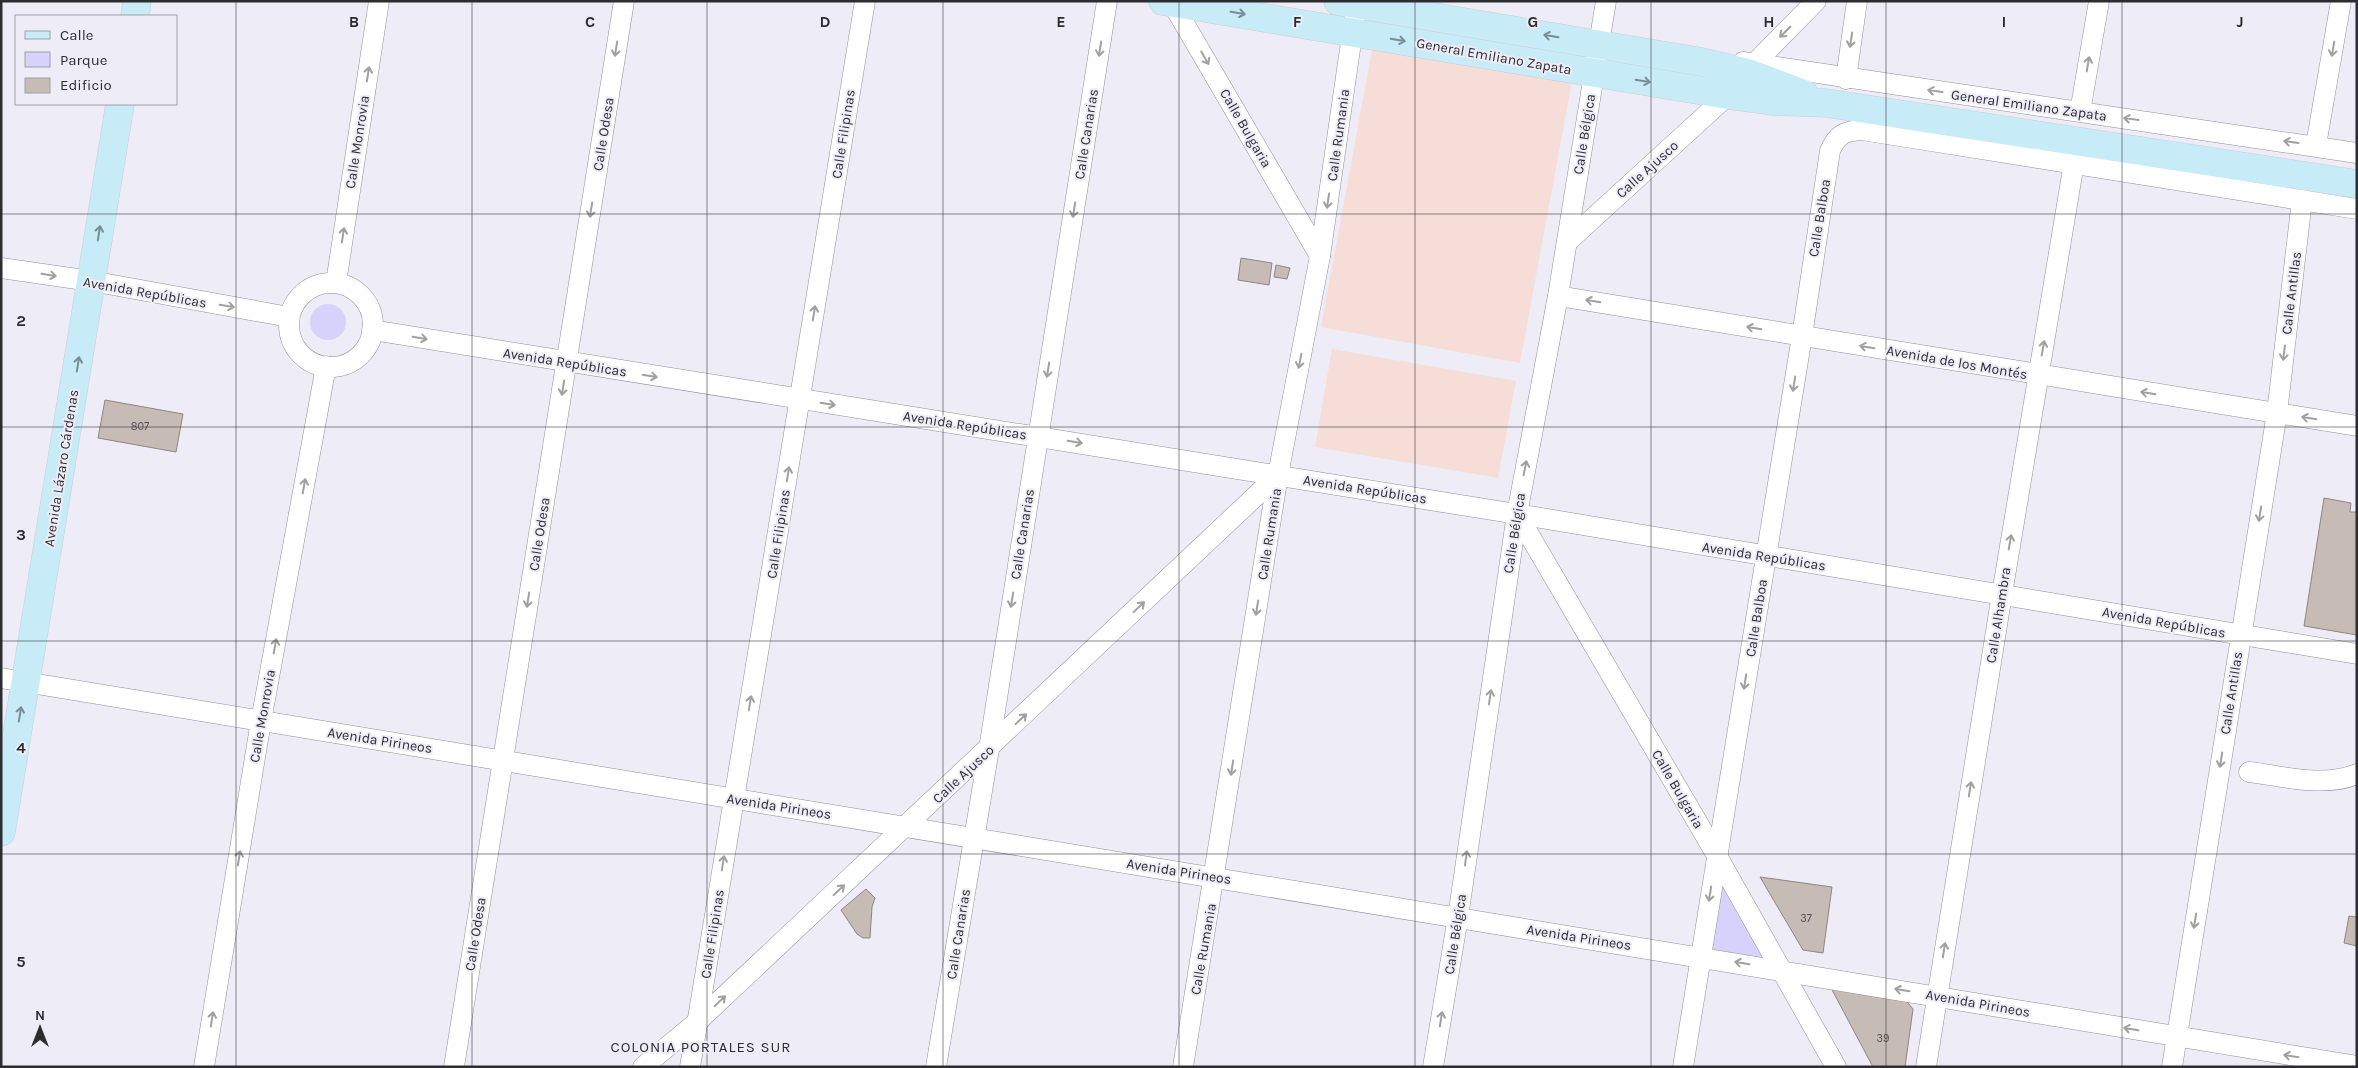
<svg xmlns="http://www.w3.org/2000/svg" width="2358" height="1068" font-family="Karla,sans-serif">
	<rect width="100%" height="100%" fill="#edecf7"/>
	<g fill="#f7ddd7">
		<polygon points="1373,45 1572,81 1520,363 1321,327"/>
		<polygon points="1332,349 1516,381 1498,478 1315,447"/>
	</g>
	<g fill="#d6d2fb">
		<circle cx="328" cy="322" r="18"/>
		<polygon points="1716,854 1781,970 1701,954"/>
	</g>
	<g fill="#c7bbb6" stroke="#908580">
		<polygon points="1241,258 1272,263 1269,285 1238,280"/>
		<polygon points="1276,265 1290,268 1287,279 1274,277"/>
		<polygon points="105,400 183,414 176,452 98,438"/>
		<polygon points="2324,498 2351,503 2350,512 2357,512 2357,635 2304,626"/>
		<polygon points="1760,877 1832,887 1823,953 1803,950"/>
		<polygon points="866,889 875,898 872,907 870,938 863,938 857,934 841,910"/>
		<polygon points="2349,916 2357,917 2357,946 2344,943"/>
		<polygon points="1830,986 1903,997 1913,1009 1905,1067 1873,1067"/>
	</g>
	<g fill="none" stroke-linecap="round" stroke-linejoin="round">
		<defs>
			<g id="street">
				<polyline points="1171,1 1320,256"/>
				<polyline points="1743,62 2357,153"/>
				<polyline points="1754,64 1816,1"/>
				<polyline points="1846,79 1857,1"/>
				<polyline points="2080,112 2099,1"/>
				<polyline points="2316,145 2341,1"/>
				<polyline points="1567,242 1728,95"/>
				<polyline points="1,268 91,281 289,317"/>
				<polyline points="336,283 379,1"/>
				<circle cx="331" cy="325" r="42"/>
				<polyline points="1558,296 2357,426"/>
				<polyline points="372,330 1517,514 2357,654"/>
				<polyline points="1517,514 1716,854 1836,1067"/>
				<polyline points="1,678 2357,1066"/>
				<path d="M2249 772C2283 776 2324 788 2357 774"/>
				<polyline points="204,1067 261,721 326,366"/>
				<polyline points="454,1067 624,1"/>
				<polyline points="643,1067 697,1022 1278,475"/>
				<polyline points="690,1067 865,1"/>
				<polyline points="936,1067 989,749 1107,1"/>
				<polyline points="1183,1067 1278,475 1320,256 1357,1"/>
				<polyline points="1433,1067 1458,917 1517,514 1558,296 1606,1"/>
				<path d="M1683 1067 1802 336 1830 151C1837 134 1845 131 1862 130L2357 209"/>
				<polyline points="1926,1067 2002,594 2074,163"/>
				<polyline points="2172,1067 2277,413 2302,200"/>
			</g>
			<g id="primary">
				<polyline points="1163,1 1728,95 1772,101 1826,103 2357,184"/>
				<polyline points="1338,1 1702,62 1748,73 1804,94"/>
				<polyline points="135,16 137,1"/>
				<polyline points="1,832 120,104"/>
			</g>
		</defs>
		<use href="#street" stroke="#908f99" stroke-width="21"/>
		<use href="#primary" stroke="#cdcdce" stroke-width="29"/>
		<use href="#street" stroke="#fff" stroke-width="20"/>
		<use href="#primary" stroke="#c8ebf8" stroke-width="28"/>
	</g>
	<defs><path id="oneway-shaft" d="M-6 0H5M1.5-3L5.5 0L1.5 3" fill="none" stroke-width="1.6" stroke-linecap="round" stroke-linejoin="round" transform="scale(1.25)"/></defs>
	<g stroke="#7a8c94">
		<use href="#oneway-shaft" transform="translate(1238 13) rotate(9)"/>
		<use href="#oneway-shaft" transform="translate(1551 36) rotate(-171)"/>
		<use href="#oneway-shaft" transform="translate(1398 40) rotate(10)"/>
		<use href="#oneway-shaft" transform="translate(1643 81) rotate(10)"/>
		<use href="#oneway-shaft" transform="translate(99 233) rotate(-81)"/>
		<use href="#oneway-shaft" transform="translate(78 364) rotate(-81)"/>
		<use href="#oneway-shaft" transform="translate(20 714) rotate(-81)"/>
	</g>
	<g stroke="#a0a0a2">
		<use href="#oneway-shaft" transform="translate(1785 32) rotate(135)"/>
		<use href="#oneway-shaft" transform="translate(1851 40) rotate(99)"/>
		<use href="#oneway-shaft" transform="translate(616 49) rotate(99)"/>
		<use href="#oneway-shaft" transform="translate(1100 49) rotate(99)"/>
		<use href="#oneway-shaft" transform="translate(2333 49) rotate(100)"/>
		<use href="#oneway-shaft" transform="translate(1205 58) rotate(60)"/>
		<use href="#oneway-shaft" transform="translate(2088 64) rotate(-80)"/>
		<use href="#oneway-shaft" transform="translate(368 74) rotate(-81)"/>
		<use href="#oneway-shaft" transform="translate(1935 91) rotate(-172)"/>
		<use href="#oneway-shaft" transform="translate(2131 119) rotate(-172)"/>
		<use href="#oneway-shaft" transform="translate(2291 142) rotate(-172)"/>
		<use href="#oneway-shaft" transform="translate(1328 201) rotate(98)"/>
		<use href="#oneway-shaft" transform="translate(591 210) rotate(99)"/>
		<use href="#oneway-shaft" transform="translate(1074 210) rotate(99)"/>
		<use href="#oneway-shaft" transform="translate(343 235) rotate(-81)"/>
		<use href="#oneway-shaft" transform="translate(49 275) rotate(9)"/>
		<use href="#oneway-shaft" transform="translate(1593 301) rotate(-171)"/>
		<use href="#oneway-shaft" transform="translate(227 306) rotate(10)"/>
		<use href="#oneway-shaft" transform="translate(814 313) rotate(-81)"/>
		<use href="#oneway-shaft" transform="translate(1754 328) rotate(-171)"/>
		<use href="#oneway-shaft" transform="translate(420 338) rotate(9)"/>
		<use href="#oneway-shaft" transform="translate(1867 347) rotate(-170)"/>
		<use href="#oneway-shaft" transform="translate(2043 348) rotate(-80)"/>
		<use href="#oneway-shaft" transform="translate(2284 353) rotate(97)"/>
		<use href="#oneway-shaft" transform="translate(1300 361) rotate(101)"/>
		<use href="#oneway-shaft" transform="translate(1048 370) rotate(99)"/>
		<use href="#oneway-shaft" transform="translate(650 376) rotate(9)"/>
		<use href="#oneway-shaft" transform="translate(1794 384) rotate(99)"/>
		<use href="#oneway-shaft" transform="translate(563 388) rotate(99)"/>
		<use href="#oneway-shaft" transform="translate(2148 393) rotate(-171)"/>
		<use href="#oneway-shaft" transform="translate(828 404) rotate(9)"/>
		<use href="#oneway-shaft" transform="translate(2309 418) rotate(-171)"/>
		<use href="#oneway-shaft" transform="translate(1075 442) rotate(9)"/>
		<use href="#oneway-shaft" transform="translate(1525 468) rotate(-79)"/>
		<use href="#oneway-shaft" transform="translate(788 474) rotate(-81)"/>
		<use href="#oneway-shaft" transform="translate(304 486) rotate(-80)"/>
		<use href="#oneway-shaft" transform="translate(2260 514) rotate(99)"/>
		<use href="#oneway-shaft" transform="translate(2010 542) rotate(-80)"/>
		<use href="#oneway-shaft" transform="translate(528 600) rotate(99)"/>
		<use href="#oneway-shaft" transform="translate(1012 600) rotate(99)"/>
		<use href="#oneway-shaft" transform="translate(1139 607) rotate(-43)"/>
		<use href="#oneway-shaft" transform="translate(1257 608) rotate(99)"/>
		<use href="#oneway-shaft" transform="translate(275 646) rotate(-80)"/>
		<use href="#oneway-shaft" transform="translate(1745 682) rotate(99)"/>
		<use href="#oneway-shaft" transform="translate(1490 697) rotate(-82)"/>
		<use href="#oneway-shaft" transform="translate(750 703) rotate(-81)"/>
		<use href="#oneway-shaft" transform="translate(1021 719) rotate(-43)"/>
		<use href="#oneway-shaft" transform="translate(2221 760) rotate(99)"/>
		<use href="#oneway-shaft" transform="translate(1232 768) rotate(99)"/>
		<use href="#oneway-shaft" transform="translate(1970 789) rotate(-81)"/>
		<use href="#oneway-shaft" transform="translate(239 858) rotate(-81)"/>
		<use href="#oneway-shaft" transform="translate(1466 858) rotate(-82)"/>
		<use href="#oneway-shaft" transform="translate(723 863) rotate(-81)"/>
		<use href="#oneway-shaft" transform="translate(839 890) rotate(-43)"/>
		<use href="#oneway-shaft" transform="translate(1710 894) rotate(99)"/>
		<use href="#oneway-shaft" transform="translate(2195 921) rotate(99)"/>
		<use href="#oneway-shaft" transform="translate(1944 950) rotate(-81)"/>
		<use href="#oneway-shaft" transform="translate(1742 963) rotate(-171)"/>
		<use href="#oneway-shaft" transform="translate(1902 990) rotate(-171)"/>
		<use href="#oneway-shaft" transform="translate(720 1001) rotate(-43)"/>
		<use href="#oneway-shaft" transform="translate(212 1019) rotate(-81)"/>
		<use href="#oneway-shaft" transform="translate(1441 1019) rotate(-81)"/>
		<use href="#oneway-shaft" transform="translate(2131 1029) rotate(-170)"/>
		<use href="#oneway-shaft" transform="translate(2291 1056) rotate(-171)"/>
	</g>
	<path fill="none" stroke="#2d2d31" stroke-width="1" stroke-opacity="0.55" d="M236 1V1067M472 1V1067M707 1V1067M943 1V1067M1179 1V1067M1415 1V1067M1651 1V1067M1886 1V1067M2122 1V1067M1 214H2357M1 427H2357M1 641H2357M1 854H2357"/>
	<g text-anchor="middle" stroke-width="4" stroke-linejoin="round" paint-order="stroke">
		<g font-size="11" fill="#545052">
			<text x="140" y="430">807</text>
			<text x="1806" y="922">37</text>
			<text x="1883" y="1042">39</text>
		</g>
		<g font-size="14" fill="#2d2d31" stroke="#edecf7">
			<text transform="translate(1494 56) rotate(10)" y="5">General Emiliano Zapata</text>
			<text transform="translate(2029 105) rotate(8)" y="5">General Emiliano Zapata</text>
			<text transform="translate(1246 128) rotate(60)" y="5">Calle Bulgaria</text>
			<text transform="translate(603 134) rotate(-81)" y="5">Calle Odesa</text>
			<text transform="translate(843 134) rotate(-81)" y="5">Calle Filipinas</text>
			<text transform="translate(1086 134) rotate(-81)" y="5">Calle Canarias</text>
			<text transform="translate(1584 134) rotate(-81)" y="5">Calle Bélgica</text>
			<text transform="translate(1338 135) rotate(-82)" y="5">Calle Rumania</text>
			<text transform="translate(357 142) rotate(-81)" y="5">Calle Monrovia</text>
			<text transform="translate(1647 169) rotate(-42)" y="5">Calle Ajusco</text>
			<text transform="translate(1819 218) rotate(-81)" y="5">Calle Balboa</text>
			<text transform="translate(145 292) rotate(10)" y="5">Avenida Repúblicas</text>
			<text transform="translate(2291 293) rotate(-83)" y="5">Calle Antillas</text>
			<text transform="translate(565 362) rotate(9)" y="5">Avenida Repúblicas</text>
			<text transform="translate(1957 362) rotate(10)" y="5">Avenida de los Montés</text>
			<text transform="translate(965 425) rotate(9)" y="5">Avenida Repúblicas</text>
			<text transform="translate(61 468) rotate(-81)" y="5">Avenida Lázaro Cárdenas</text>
			<text transform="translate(1365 489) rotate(9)" y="5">Avenida Repúblicas</text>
			<text transform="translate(1514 533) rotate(-81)" y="5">Calle Bélgica</text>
			<text transform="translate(539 534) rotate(-81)" y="5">Calle Odesa</text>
			<text transform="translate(778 534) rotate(-81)" y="5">Calle Filipinas</text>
			<text transform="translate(1022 534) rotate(-81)" y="5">Calle Canarias</text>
			<text transform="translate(1269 534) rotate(-81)" y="5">Calle Rumania</text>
			<text transform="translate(1764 556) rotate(9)" y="5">Avenida Repúblicas</text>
			<text transform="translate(1998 615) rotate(-81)" y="5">Calle Alhambra</text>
			<text transform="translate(1756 618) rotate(-81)" y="5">Calle Balboa</text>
			<text transform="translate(2164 622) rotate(10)" y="5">Avenida Repúblicas</text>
			<text transform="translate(2231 693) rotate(-81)" y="5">Calle Antillas</text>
			<text transform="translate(262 716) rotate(-80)" y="5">Calle Monrovia</text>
			<text transform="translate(380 740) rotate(9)" y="5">Avenida Pirineos</text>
			<text transform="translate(963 774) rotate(-43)" y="5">Calle Ajusco</text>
			<text transform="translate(1678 789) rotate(60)" y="5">Calle Bulgaria</text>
			<text transform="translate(779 806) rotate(9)" y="5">Avenida Pirineos</text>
			<text transform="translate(1179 871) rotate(9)" y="5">Avenida Pirineos</text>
			<text transform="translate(475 934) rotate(-81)" y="5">Calle Odesa</text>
			<text transform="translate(712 934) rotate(-81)" y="5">Calle Filipinas</text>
			<text transform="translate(958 934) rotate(-81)" y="5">Calle Canarias</text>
			<text transform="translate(1455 934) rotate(-81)" y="5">Calle Bélgica</text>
			<text transform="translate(1579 937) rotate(9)" y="5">Avenida Pirineos</text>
			<text transform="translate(1203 949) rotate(-80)" y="5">Calle Rumania</text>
			<text transform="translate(1978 1003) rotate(10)" y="5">Avenida Pirineos</text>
		</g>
		<g font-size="15" letter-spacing="1" fill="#2d2d31" stroke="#edecf7">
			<text x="701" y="1052">COLONIA PORTALES SUR</text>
		</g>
	</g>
	<g font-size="16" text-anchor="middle" font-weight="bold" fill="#2d2d31" stroke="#edecf7" stroke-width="4" stroke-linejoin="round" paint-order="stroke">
		<text x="354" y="27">B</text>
		<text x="590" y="27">C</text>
		<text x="825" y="27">D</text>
		<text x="1061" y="27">E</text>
		<text x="1297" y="27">F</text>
		<text x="1533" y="27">G</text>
		<text x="1769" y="27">H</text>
		<text x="2004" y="27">I</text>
		<text x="2240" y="27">J</text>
		<text x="21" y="326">2</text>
		<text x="21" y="540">3</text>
		<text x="21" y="753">4</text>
		<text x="21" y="967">5</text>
	</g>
	<rect width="2358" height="1068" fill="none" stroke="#2d2d31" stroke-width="5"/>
	<rect x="15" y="15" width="162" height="90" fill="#edecf7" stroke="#a0a0a8"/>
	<rect x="25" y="31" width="25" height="8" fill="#c8ebf8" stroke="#a0a0a8"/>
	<text x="60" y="40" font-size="15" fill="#2d2d31">Calle</text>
	<rect x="25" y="52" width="25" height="15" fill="#d6d2fb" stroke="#a0a0a8"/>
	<text x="60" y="65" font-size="15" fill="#2d2d31">Parque</text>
	<rect x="25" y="78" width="25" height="15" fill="#c7bbb6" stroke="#a0a0a8"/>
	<text x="60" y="90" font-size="15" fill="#2d2d31">Edificio</text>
	<g transform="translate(40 1028)" stroke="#edecf7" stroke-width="4" paint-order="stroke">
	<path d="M0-4L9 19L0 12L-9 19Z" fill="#2d2d31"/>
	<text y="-8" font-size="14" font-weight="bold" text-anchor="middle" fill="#2d2d31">N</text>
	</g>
</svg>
